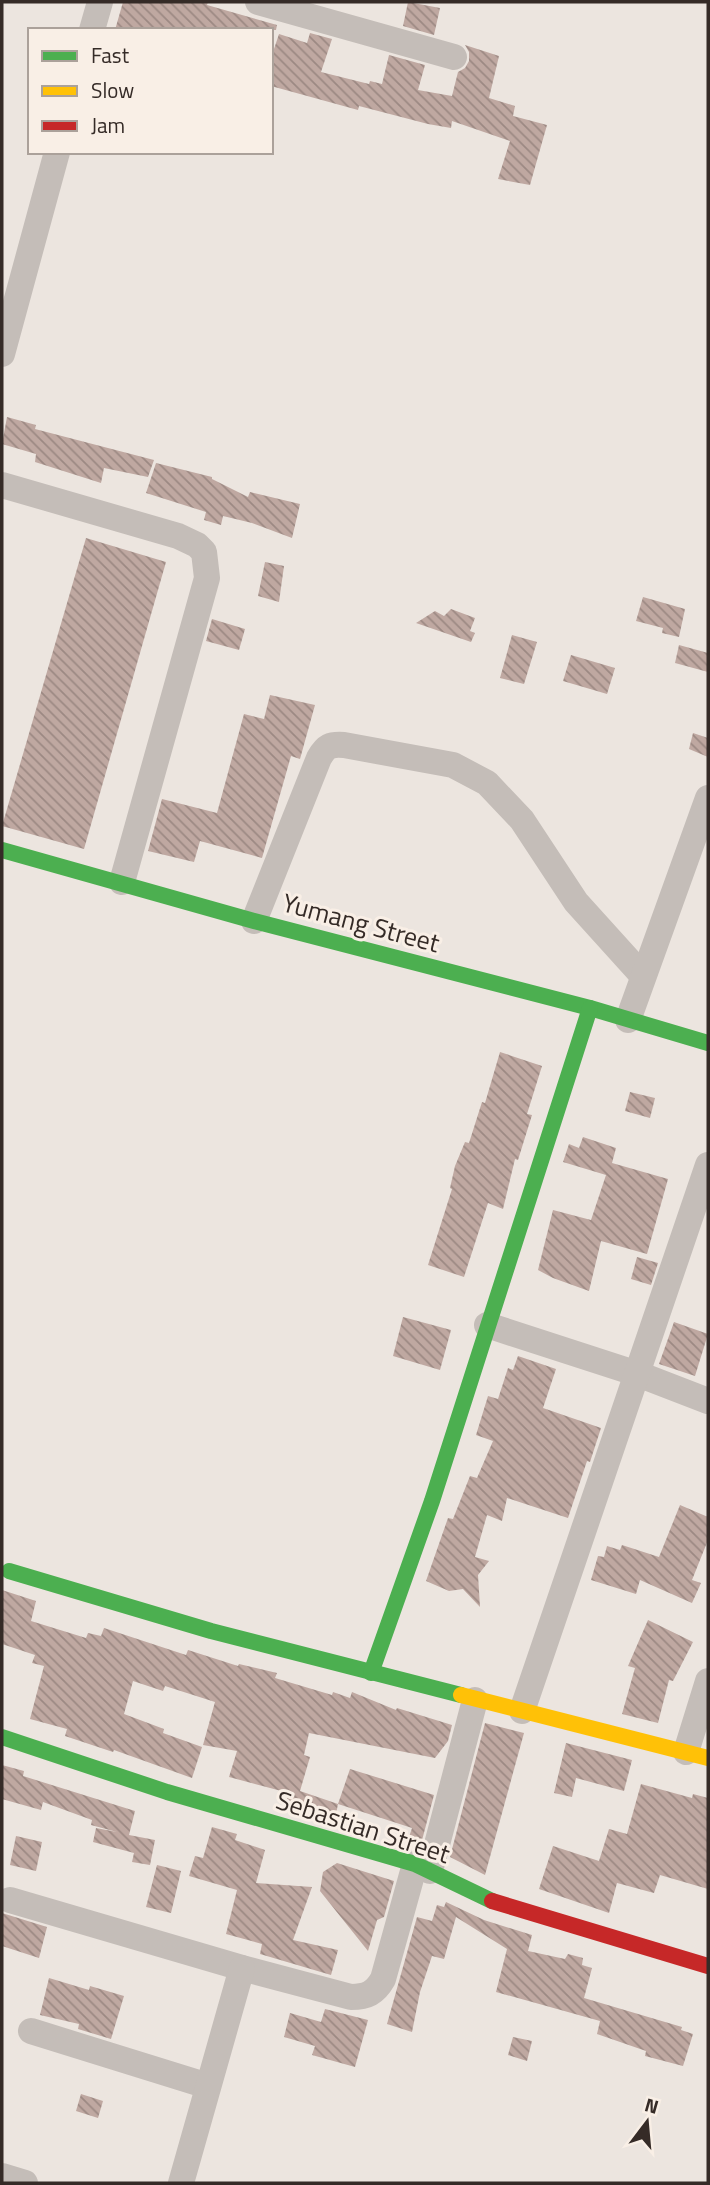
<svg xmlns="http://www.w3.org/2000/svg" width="710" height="2185" font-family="'Titillium Web',sans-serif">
	<defs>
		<pattern id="building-back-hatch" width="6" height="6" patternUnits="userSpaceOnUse" patternTransform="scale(1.75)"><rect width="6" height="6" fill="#bfa8a1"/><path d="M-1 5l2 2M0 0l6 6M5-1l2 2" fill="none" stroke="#9c8983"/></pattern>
	</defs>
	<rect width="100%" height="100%" fill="#ece5df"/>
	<g fill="url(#building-back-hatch)">
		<polygon points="123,2 208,2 207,5 277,25 276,30 115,30"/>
		<polygon points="408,2 440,8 434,35 403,26"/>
		<polygon points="310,33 332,39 321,72 369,84 370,81 382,84 389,55 425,65 418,90 452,96 458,72 465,68 469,61 469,52 465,45 499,56 489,98 515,106 513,116 547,125 530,185 498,179 510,141 452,121 451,128 428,124 359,106 358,110 271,86 271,58 279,34 307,43"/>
		<polygon points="7,417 36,425 35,429 154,460 148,477 104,468 101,483 35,462 36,454 2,444"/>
		<polygon points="156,463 212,477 212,479 248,497 250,492 300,504 292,538 252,523 223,516 221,525 204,520 206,512 146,493"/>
		<polygon points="86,538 166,562 84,849 2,826"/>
		<polygon points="265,562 284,566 279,602 258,596"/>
		<polygon points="643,597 685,609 679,637 662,633 663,628 636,621"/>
		<polygon points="451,609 475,618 470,631 475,633 471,642 416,623 435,611 444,616"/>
		<polygon points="212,619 245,629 239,650 206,641"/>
		<polygon points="512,635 537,642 524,684 500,678"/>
		<polygon points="679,645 708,653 708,672 675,663"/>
		<polygon points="571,655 615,668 607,694 563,681"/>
		<polygon points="270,695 315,705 300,759 291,756 262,858 200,841 194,862 148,851 162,799 217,813 244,714 264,719"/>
		<polygon points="693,733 708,738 708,757 689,749"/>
		<polygon points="500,1052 542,1066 527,1114 532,1115 518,1160 515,1159 503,1209 488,1203 464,1277 428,1265 452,1189 450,1188 455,1166 465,1142 469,1143 482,1102 485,1103"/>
		<polygon points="630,1092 655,1098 650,1118 625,1111"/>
		<polygon points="583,1137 616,1148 612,1163 668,1179 647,1254 601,1241 589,1291 553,1278 538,1270 553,1210 591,1220 606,1175 563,1162 569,1144 579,1148"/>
		<polygon points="637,1257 658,1263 651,1285 631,1279"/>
		<polygon points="403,1317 451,1330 440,1370 393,1356"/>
		<polygon points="674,1322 708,1334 695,1376 659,1364"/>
		<polygon points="518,1356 556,1369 543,1408 601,1428 590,1462 587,1461 568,1518 507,1498 502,1521 487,1515 475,1557 489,1561 478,1575 480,1607 463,1589 449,1591 426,1581 448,1518 453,1519 470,1476 477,1478 493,1441 476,1435 488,1396 498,1399 508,1368 513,1370"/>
		<polygon points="680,1505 708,1517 708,1540 692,1580 701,1583 692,1603 640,1580 636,1594 591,1580 598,1556 604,1557 607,1546 620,1550 622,1545 659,1557"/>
		<polygon points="2,1590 36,1601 31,1621 86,1638 88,1633 101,1636 104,1628 186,1655 188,1650 238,1666 239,1664 277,1673 275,1678 332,1695 333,1692 350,1698 352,1692 396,1710 397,1708 452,1725 448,1741 435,1758 309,1733 304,1755 310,1757 300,1791 338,1804 335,1819 286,1801 289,1793 229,1777 237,1751 203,1745 215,1702 165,1686 163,1691 133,1681 124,1714 164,1729 163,1733 202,1747 192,1778 114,1750 113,1752 65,1736 67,1729 30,1719 44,1666 32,1663 35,1655 2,1644"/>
		<polygon points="648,1620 693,1642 673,1681 669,1680 658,1723 622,1714 635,1668 628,1666"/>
		<polygon points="485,1723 524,1733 485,1875 450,1857"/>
		<polygon points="566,1743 632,1760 624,1791 576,1778 572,1797 554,1793"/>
		<polygon points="2,1765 24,1771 23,1776 135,1811 129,1835 155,1840 150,1865 132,1862 134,1853 93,1842 96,1828 117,1832 91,1825 92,1820 43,1802 41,1810 2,1799"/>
		<polygon points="350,1769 434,1795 421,1844 408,1840 412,1828 338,1804"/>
		<polygon points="641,1784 692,1798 693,1794 708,1798 708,1889 660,1875 654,1893 617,1883 609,1913 539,1889 553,1846 599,1861 609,1829 627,1834"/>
		<polygon points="212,1827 237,1834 235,1840 265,1850 256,1883 312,1887 293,1940 338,1950 331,1975 260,1954 262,1944 226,1934 237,1890 189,1876 195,1856 203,1858"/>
		<polygon points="16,1836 42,1842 36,1871 10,1865"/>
		<polygon points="337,1863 394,1881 384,1917 377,1920 368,1951 320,1891 323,1872"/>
		<polygon points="157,1865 181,1871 171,1913 146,1907"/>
		<polygon points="446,1902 484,1920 532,1935 528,1951 565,1959 568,1954 583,1958 582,1965 592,1968 584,1998 682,2027 681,2030 693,2034 683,2066 645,2056 646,2051 597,2034 600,2021 496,1992 507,1949 456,1917 444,1959 432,1956 420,1992 412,2032 387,2024 417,1917 432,1921 437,1905 444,1907"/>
		<polygon points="2,1913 47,1927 39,1958 2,1946"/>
		<polygon points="49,1978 89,1990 90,1986 124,1996 111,2039 78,2029 79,2024 40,2015"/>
		<polygon points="325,2009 368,2020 355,2067 312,2055 315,2046 284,2037 290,2013 321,2022"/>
		<polygon points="513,2037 532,2041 527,2061 508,2055"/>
		<polygon points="81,2094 103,2101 98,2118 76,2111"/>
	</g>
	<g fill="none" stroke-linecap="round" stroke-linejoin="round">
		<g stroke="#c4bdb8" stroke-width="26">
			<polyline points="258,2 454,57"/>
			<polyline points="92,30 100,2"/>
			<polyline points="2,354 57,152"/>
			<polyline points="2,485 178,536 197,545 204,552 207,578 122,882"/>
			<path d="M254 921 319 758C326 746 330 744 344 745L453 765 487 783 522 820 576 902 642 975"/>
			<polyline points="628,1020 708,798"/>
			<polyline points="487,1325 638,1374 708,1401"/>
			<polyline points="522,1711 708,1165"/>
			<polyline points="686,1752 708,1681"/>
			<polyline points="430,1871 475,1700"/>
			<path d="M10 1900 242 1968 351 1997C367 1997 375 1993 383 1979L415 1864"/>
			<polyline points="31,2031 208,2086"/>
			<polyline points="2,2176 25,2183"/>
			<polyline points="181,2183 242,1968"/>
		</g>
		<g stroke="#4caf50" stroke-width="16">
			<polyline points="2,850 254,921 590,1008 708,1043"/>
			<polyline points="9,1571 211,1631 461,1695"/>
			<polyline points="371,1673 432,1501 590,1008"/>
			<polyline points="2,1737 167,1792 415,1864 492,1901"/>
		</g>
		<polyline stroke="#ffc107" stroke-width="16" points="461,1695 708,1758"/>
		<polyline stroke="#c62828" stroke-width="16" points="492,1901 708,1966"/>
	</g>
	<g text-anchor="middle" stroke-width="6" stroke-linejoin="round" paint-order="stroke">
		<g font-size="26" fill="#352b27" stroke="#f9efe6">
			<text transform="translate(361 923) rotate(15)" y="9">Yumang Street</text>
			<text transform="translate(363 1827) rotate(18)" y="9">Sebastian Street</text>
		</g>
	</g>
	<rect width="710" height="2185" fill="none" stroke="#352b27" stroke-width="7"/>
	<rect x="28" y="28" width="245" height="126" fill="#f9efe6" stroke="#aba19a" stroke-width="2"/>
	<rect x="42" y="51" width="35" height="10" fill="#4caf50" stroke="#aba19a" stroke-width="2"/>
	<text x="91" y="63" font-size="21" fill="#352b27">Fast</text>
	<rect x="42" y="86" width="35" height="10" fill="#ffc107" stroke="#aba19a" stroke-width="2"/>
	<text x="91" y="98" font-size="21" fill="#352b27">Slow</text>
	<rect x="42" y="121" width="35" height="10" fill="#c62828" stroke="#aba19a" stroke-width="2"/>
	<text x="91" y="133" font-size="21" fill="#352b27">Jam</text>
	<g transform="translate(647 2122) rotate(16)" stroke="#f9efe6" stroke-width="5" paint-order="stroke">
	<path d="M0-5L12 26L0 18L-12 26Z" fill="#352b27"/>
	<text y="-10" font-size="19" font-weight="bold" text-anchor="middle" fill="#352b27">N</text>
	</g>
</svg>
